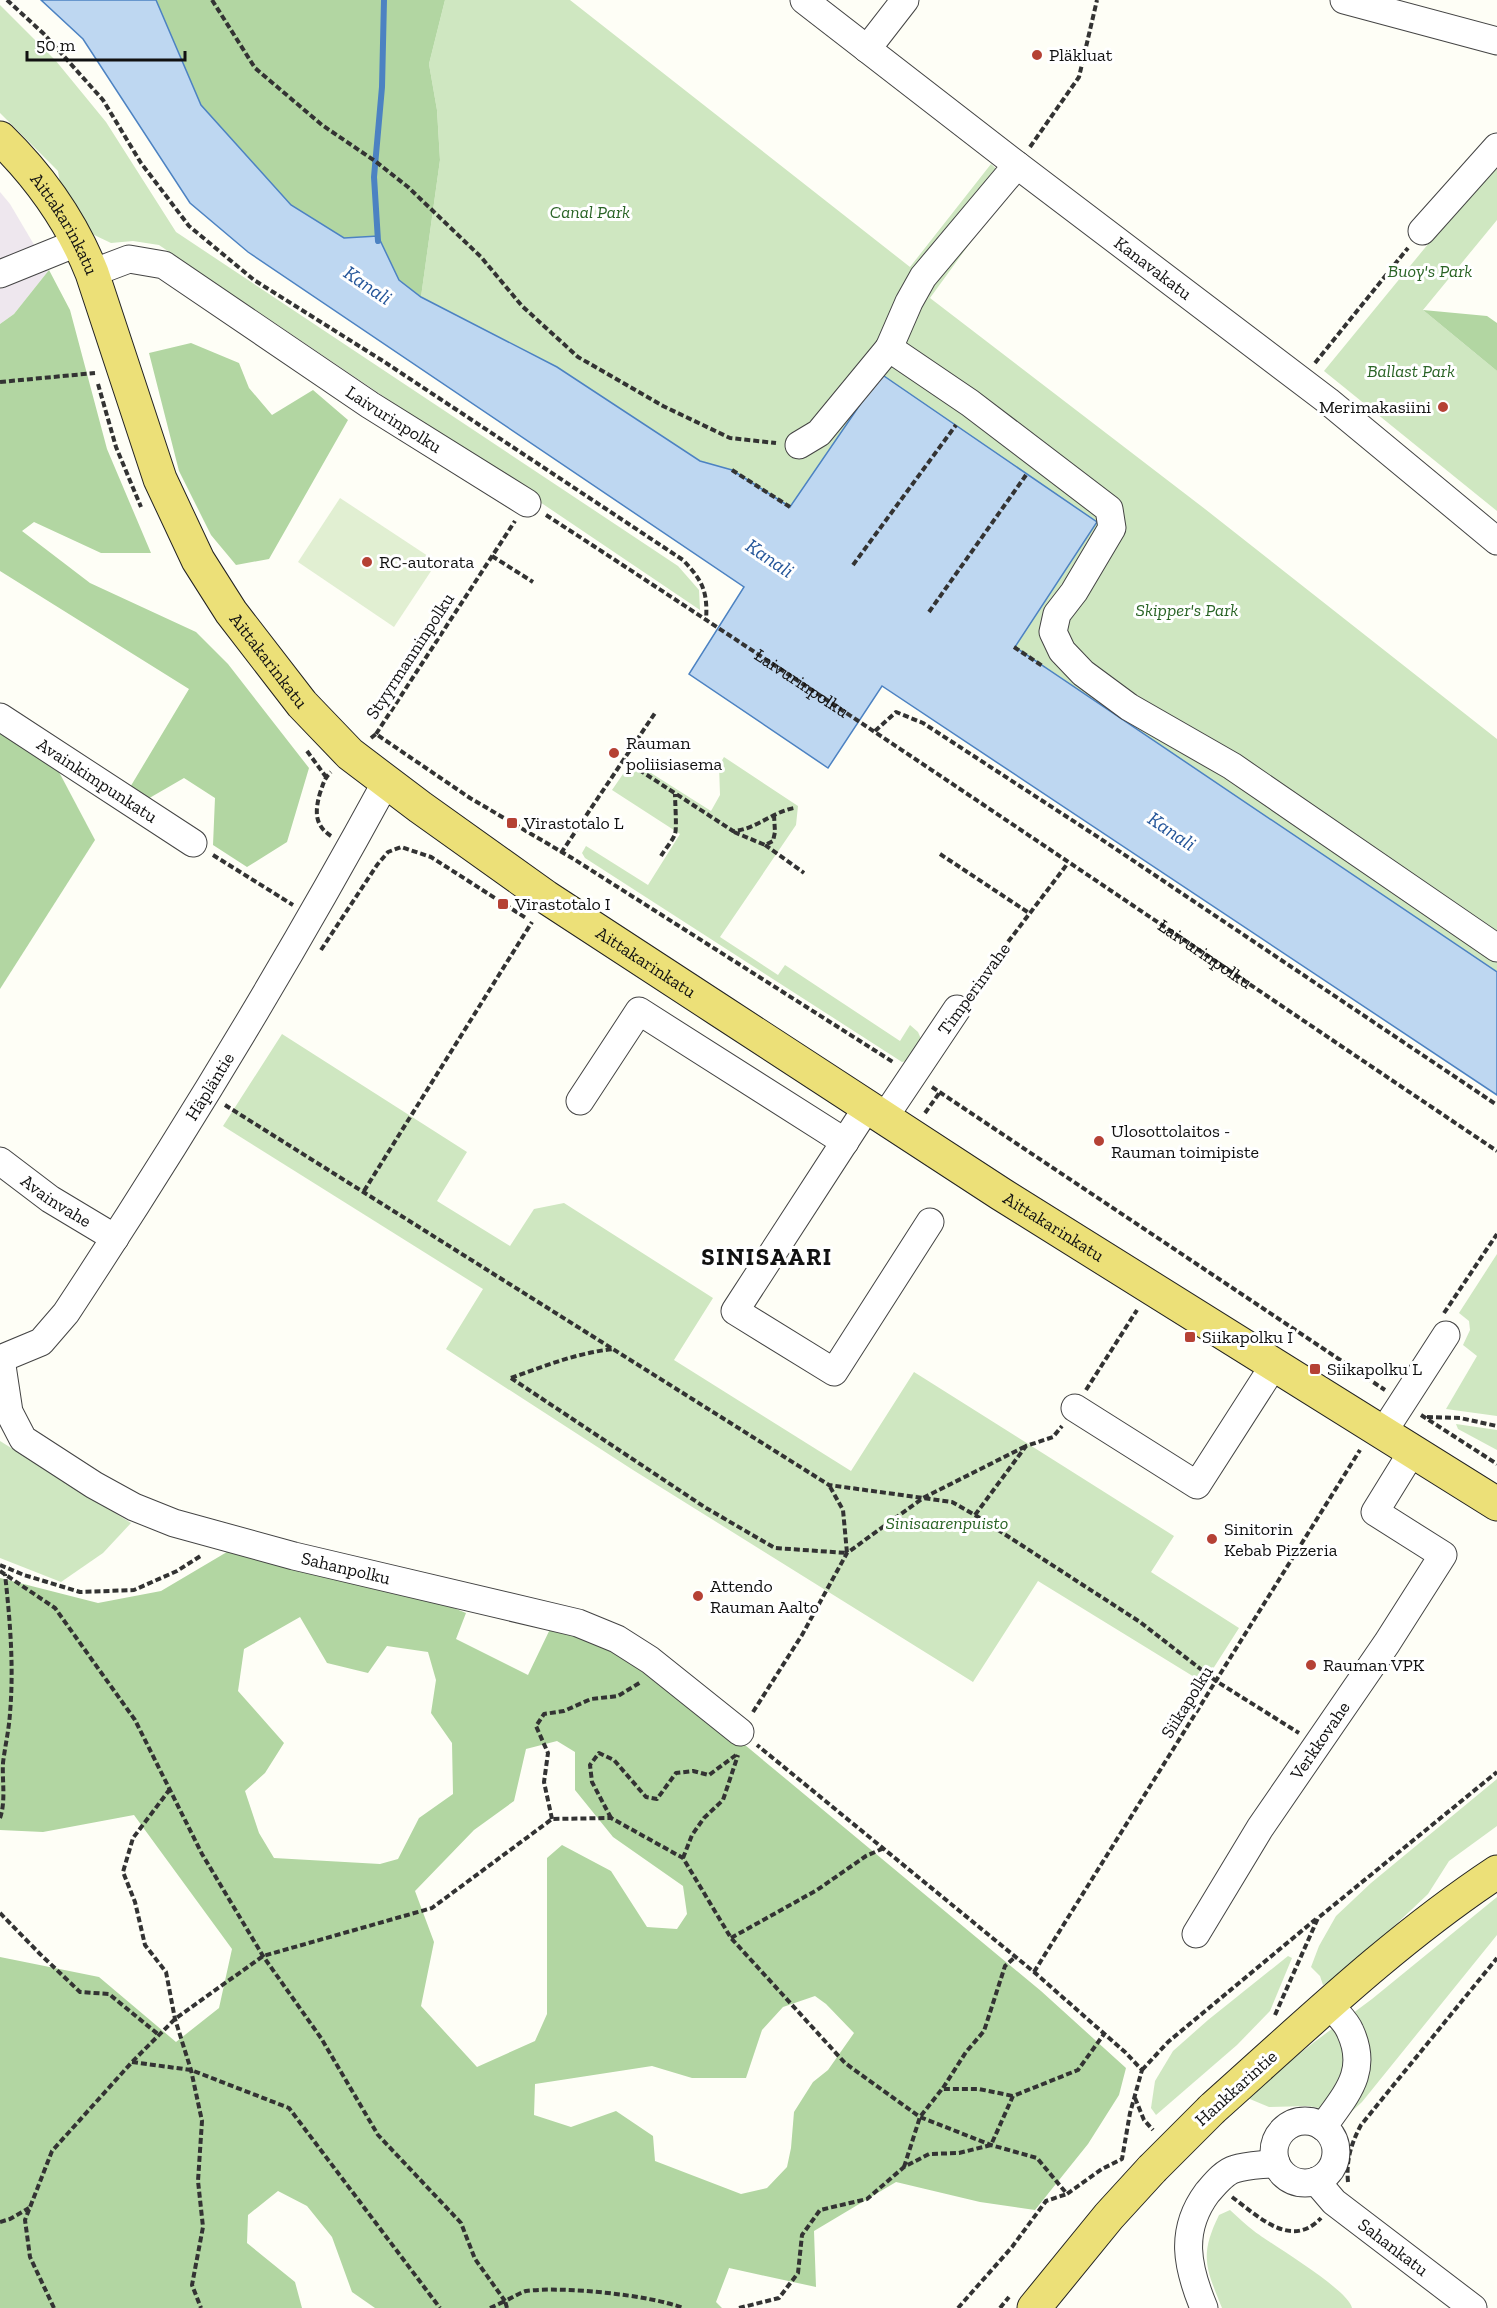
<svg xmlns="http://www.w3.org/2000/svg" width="1497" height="2308" font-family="'Zilla Slab',serif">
	<rect width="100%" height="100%" fill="#fefef6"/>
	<polygon fill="#eee7ee" points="0,192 10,204 49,270 14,314 0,324"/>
	<g fill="#cfe7c1">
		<polygon points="445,0 570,0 910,267 991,164 1013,184 930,298 1205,509 1497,739 1497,972 1014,647 881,375 790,507 732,470 700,461 557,367 421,297 440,160 437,110 429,64"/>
		<polygon points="0,5 56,61 106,122 176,232 678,566 699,590 700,610 159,245 133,241 111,243 90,233 62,197 58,171 0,113"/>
		<polygon points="1497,160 1497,220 1423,310 1497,371 1497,511 1324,371"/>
		<polygon points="724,757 798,806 796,825 720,937 778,975 785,965 900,1041 910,1025 918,1032 921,1039 907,1061 902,1062 585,858 582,853 586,846 648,885 680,834 612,790 632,761 711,811 720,795 719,765"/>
		<polygon points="282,1034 467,1152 437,1201 510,1246 534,1209 564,1203 713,1298 674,1360 851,1471 914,1372 1174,1536 1151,1572 1239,1628 1204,1683 1038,1581 973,1682 633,1470 446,1349 483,1289 223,1126"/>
		<polygon points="1497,1254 1497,1416 1446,1409 1477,1356 1463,1345 1470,1330 1469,1321 1459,1313"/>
		<polygon points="1456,1424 1497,1430 1497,1450 1458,1429"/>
		<polygon points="0,1441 131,1523 103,1553 61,1582 0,1558"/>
		<polygon points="1497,1779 1497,1826 1449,1861 1428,1894 1336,1981 1323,1985 1320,1976 1311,1967 1319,1946 1336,1916 1371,1883"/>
		<polygon points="1497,1897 1497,1935 1362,2102 1335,2127 1330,2110 1308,2106 1269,2107 1245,2097 1313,2043 1372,1999"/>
		<polygon points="1288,1956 1292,1958 1270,2011 1237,2045 1156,2115 1151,2108 1155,2081 1173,2051 1208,2020"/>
		<path d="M1230 2210C1238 2217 1246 2225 1254 2231 1272 2245 1349 2290 1352 2308H1222C1206 2268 1199 2256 1219 2215Z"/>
	</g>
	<g fill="#b2d6a2" fill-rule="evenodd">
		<polygon points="156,0 445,0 429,64 437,110 440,160 421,297 399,280 378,236 344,238 291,205 201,105"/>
		<polygon points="49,270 70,310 107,449 151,553 101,553 34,522 22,531 90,583 196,632 228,664 309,768 287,842 247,867 213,845 215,798 184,778 146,800 129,789 189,689 0,571 0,324 14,314"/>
		<polygon points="1423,310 1487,316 1497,323 1497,371"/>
		<polygon points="191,343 239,363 249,388 272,415 313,390 348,420 269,559 236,565 211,535 179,471 149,353"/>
		<polygon points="0,733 59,772 95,840 0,989"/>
		<path d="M232 1549 412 1591 466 1613 456 1639 528 1675 552 1625 631 1655 745 1745 1041 1991 1126 2068 1119 2095 1088 2144 1035 2210 980 2202 896 2182 814 2231 816 2287 729 2268 716 2302 722 2308H375L352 2292 332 2237 307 2206 278 2191 248 2215 247 2243 295 2282 302 2308H0V1957L99 1977 176 2042 219 2008 232 1949 134 1815 43 1832 0 1830V1578L98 1603 161 1591ZM300 1617 327 1663 368 1673 387 1646 428 1652 436 1680 431 1713 452 1743 453 1794 419 1818 398 1859 380 1864 274 1858 259 1833 245 1791 265 1773 284 1743 238 1691 244 1649ZM557 1741 575 1752V1790L613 1837 683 1886 687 1914 677 1929 647 1927 611 1871 562 1845 547 1858V2014L535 2041 477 2067 421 2006 434 1942 415 1891 474 1830 514 1801 526 1749ZM815 1996 826 2004 854 2033 828 2070 813 2082 794 2112 791 2148 787 2167 767 2188 741 2194 655 2161 653 2136 616 2111 571 2127 534 2115 535 2084 652 2066 692 2078H746L762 2030 783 2007Z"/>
	</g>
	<polygon fill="#e1efd2" points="340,498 437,562 394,627 298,562"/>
	<polygon fill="#bed7f1" stroke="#4c82c2" stroke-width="1.5" points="41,0 156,0 201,105 291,205 344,238 378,236 399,280 421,297 557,367 700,461 732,470 790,507 881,374 1097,522 1015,647 1497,972 1497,1095 882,686 828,768 689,674 744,587 248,252 190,203 83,39"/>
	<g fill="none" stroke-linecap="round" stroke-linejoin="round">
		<polyline stroke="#4c82c2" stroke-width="6" points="378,241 374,177 382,87 384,0"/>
		<defs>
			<g id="minor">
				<path id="s2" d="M804 0 1017 165 1328 401 1497 541"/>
				<polyline points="1344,0 1497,41"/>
				<polyline points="867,49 905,0"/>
				<polyline points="1017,165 923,277 909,302 889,348 970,403 1109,509 1112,528 1074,592 1057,614 1053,632 1062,651 1083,673 1129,707 1232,766 1497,948"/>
				<polyline points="1422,231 1497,147"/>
				<path id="s3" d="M92 273 129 259 164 265 370 405 527 503"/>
				<polyline points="0,274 79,242"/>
				<polyline points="799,445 819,433 889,348"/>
				<path id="s4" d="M0 717 193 843"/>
				<polyline points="580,1101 639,1011 845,1142"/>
				<polyline points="868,1106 735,1311 834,1372 930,1222"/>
				<polyline points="884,1118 957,1009"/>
				<path id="s5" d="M0 1161 50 1199 115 1238"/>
				<path id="s6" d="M0 1359 41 1342 66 1313C180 1140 287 964 386 782"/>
				<path id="s7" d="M1 1359 9 1412 23 1439 94 1485 134 1507 174 1523 294 1556 578 1623 617 1639 650 1660 740 1732"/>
				<polyline points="1075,1408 1197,1485 1274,1365"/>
				<polyline points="1382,1434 1446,1335"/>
				<path id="s8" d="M1196 1934 1260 1828 1387 1643 1443 1555 1375 1512 1412 1452"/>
				<circle cx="1305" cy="2152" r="31"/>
				<path d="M1323 2127C1346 2094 1369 2072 1350 2031 1346 2021 1336 2013 1330 2005"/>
				<path id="s9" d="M1316 2181 1334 2202 1473 2308"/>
				<path d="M1204 2308C1187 2267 1179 2231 1207 2193 1214 2185 1224 2172 1235 2169 1247 2165 1263 2165 1276 2163"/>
			</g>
			<g id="major">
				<path id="s10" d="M0 138C39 176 72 223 92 273L160 479 198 560 231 612 302 704 350 754 420 807 546 897 719 1010 1001 1194 1497 1504"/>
				<path d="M1212 2109C1304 2027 1394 1940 1497 1872"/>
				<polyline points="1034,2308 1109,2216 1152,2169"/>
			</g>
		</defs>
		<use href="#minor" stroke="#444" stroke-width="29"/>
		<use href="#major" stroke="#222" stroke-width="35"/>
		<g stroke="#333" stroke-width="4" stroke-dasharray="6 3" stroke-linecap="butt">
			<path d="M7 0 44 34 103 100 141 163 189 226 254 280 383 361 683 560C702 580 708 591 706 620"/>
			<polyline points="212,0 255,68 322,125 375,161 408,187 481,257 522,306 578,357 663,406 730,438 776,443"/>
			<polyline points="1030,147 1079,77 1097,0"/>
			<polyline points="1315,363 1408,248"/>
			<polyline points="0,382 95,373"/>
			<polyline points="98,384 116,447 141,507"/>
			<polyline points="732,470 790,507"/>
			<path id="s1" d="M546 515C866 723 1180 938 1497 1151"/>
			<polyline points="492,556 533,582"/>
			<polyline points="853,565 956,425"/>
			<polyline points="929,612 1026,475"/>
			<polyline points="1014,647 1044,667"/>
			<polyline points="875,731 896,712 923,723 1101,839 1497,1105"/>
			<polyline points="376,734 515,521"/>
			<polyline points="371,738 376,734 470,798 572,858 893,1062"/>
			<polyline points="307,751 326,777"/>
			<path d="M624 760 733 831C755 830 772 812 794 808"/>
			<polyline points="734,832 765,845 773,841 775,832 774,815"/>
			<path d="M331 836C314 825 315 811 320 793 323 785 324 778 331 772"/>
			<polyline points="765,845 804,873"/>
			<polyline points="561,853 655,713"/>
			<polyline points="940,854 1029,913"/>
			<polyline points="213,855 293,905"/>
			<path d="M661 856C665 849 672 842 675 834 677 829 675 802 675 794"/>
			<polyline points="321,950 377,865 388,852 401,847 431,857 526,918"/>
			<polyline points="970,992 1068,863"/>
			<polyline points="932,1087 1385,1390"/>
			<polyline points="225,1105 829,1485 952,1502 975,1515 1140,1622 1216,1681 1299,1733"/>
			<polyline points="925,1113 940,1092"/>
			<polyline points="364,1191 532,922"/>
			<polyline points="1444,1313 1497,1234"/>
			<polyline points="511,1378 706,1508 775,1548 847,1553 843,1510 829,1485"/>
			<path d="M511 1378C544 1366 577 1353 613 1349"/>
			<polyline points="1086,1390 1137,1310"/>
			<polyline points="1421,1415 1497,1464"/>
			<polyline points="1427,1417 1460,1418 1497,1426"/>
			<polyline points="975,1515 1026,1446 1053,1437 1062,1426"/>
			<polyline points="0,1565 24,1575 80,1592 134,1590 177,1571 202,1555"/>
			<path d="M0 1571 55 1608 135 1720 202 1854 263 1956 321 2038 378 2135 461 2223 475 2259 505 2301C512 2298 519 2293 526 2291 562 2286 650 2295 683 2308"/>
			<polyline points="753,1712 802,1635 847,1553 923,1498 1026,1446"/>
			<polyline points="170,1789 133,1838 123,1872 135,1902 145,1945 166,1972 175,2019 191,2070 202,2121 198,2181 203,2227 192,2285 201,2308"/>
			<path d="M0 1818C6 1801 2 1781 3 1763 5 1746 9 1730 10 1713 14 1666 10 1620 5 1574"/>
			<polyline points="611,1818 592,1782 590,1765 599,1753 614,1760 646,1797 657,1799 676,1773 693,1771 709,1775 736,1755"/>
			<polyline points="552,1819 544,1782 548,1753 536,1726 544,1714 564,1711 591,1699 618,1696 641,1682"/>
			<polyline points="683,1858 692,1835 704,1818 723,1800 738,1755"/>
			<polyline points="0,1913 40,1954 80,1992 109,1994 159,2035"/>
			<polyline points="731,1938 817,1890 866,1856 884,1848"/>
			<polyline points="1034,1972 1360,1450"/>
			<polyline points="1275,2015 1318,1918 1497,1772"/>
			<polyline points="132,2062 191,2070 289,2108 440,2308"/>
			<polyline points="1142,2070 1168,2042 1316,1919"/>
			<polyline points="943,2088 966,2052 984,2031 1005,1966 1015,1957"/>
			<polyline points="1135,2098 1144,2120 1153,2130"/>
			<polyline points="904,2167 920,2117 942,2089 979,2089 1013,2096"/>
			<path d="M1348 2182C1346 2160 1351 2144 1361 2125L1497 1958"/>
			<path d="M1232 2197C1258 2216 1291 2250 1321 2218"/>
			<polyline points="0,2222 10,2219 29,2208"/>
			<polyline points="54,2308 30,2257 25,2220 52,2151 132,2062 175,2019 263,1956 432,1908 552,1819 611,1818 683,1858 731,1938 845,2063 920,2117 991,2145 1037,2158 1067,2194 1102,2169 1122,2159 1130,2113 1142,2070 1125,2052 1034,1972 757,1745"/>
			<polyline points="490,2308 505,2301 507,2308"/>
			<polyline points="739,2308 779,2298 798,2273 802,2235 820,2210 867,2199 904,2167 929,2154 959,2153 991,2145 1013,2096 1078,2070 1104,2034"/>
			<polyline points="958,2308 1012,2247 1046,2201 1067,2194"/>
			<polyline points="1000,2308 1009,2297"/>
		</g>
		<use href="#minor" stroke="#fff" stroke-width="27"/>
		<use href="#major" stroke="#ece078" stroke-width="33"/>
		<defs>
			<polyline id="major-bridge" points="1152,2169 1212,2109"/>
		</defs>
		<use href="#major-bridge" stroke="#222" stroke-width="35" stroke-linecap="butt"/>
		<use href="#major-bridge" stroke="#ece078" stroke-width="33"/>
	</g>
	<g fill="#b54134" stroke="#fff" stroke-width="2">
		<circle cx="1037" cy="55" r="6"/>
		<circle cx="1443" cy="407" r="6"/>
		<circle cx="367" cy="562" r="6"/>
		<circle cx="614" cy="753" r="6"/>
		<rect x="506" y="817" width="12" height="12" rx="3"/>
		<rect x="497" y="898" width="12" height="12" rx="3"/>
		<circle cx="1099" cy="1141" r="6"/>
		<rect x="1184" y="1331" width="12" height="12" rx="3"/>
		<rect x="1309" y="1363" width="12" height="12" rx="3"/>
		<circle cx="1212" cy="1539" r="6"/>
		<circle cx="698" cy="1596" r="6"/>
		<circle cx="1311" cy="1665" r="6"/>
	</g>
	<g text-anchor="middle" stroke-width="6" stroke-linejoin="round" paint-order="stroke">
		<g font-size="18" fill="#111" stroke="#fff" text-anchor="start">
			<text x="1049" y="61">Pläkluat</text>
			<text x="1431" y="413" text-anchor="end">Merimakasiini</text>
			<text x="379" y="568">RC-autorata</text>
			<text x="626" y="749">Rauman<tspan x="626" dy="21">poliisiasema</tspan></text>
			<text x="524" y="829">Virastotalo L</text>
			<text x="515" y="910">Virastotalo I</text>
			<text x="1111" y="1137">Ulosottolaitos -<tspan x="1111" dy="21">Rauman toimipiste</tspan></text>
			<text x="1202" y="1343">Siikapolku I</text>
			<text x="1327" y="1375">Siikapolku L</text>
			<text x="1224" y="1535">Sinitorin<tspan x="1224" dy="21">Kebab Pizzeria</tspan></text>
			<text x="710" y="1592">Attendo<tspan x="710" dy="21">Rauman Aalto</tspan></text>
			<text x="1323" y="1671">Rauman VPK</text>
		</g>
		<g font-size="18" font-style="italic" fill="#2a6426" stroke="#fff">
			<text x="590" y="218">Canal Park</text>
			<text x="1430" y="277">Buoy's Park</text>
			<text x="1411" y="377">Ballast Park</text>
			<text x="1187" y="616">Skipper's Park</text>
			<text x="947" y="1529">Sinisaarenpuisto</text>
		</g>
		<g font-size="18" fill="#111" stroke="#fff">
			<text dy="6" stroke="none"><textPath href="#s10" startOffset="108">Aittakarinkatu</textPath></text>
			<text dy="6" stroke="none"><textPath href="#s2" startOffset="440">Kanavakatu</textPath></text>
			<text dy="6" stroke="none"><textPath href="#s3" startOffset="352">Laivurinpolku</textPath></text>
			<text transform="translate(410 656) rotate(-57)" y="6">Styyrmanninpolku</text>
			<text dy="6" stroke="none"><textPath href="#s10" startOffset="594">Aittakarinkatu</textPath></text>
			<text dy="6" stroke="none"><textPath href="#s1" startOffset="306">Laivurinpolku</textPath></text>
			<text dy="6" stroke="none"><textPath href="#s4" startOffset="116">Avainkimpunkatu</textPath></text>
			<text dy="6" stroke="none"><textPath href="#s1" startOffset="792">Laivurinpolku</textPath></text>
			<text dy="6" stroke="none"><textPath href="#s10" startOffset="1080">Aittakarinkatu</textPath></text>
			<text transform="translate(974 989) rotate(-54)" y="6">Timperinvahe</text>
			<text dy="6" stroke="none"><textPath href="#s6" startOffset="351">Häpläntie</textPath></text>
			<text dy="6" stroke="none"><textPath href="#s5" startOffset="69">Avainvahe</textPath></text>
			<text dy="6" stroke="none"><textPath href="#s10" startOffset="1566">Aittakarinkatu</textPath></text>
			<text dy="6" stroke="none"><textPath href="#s7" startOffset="435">Sahanpolku</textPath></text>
			<text transform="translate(1187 1702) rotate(-58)" y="6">Siikapolku</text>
			<text dy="6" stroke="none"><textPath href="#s8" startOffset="230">Verkkovahe</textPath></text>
			<text transform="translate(1236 2088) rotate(-42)" y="6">Hankkarintie</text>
			<text dy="6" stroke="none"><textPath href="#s9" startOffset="102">Sahankatu</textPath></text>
		</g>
		<g font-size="20" font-style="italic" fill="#245599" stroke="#fff">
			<text transform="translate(368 285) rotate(34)" y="7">Kanali</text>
			<text transform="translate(770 558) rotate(34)" y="7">Kanali</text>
			<text transform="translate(1172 831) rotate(34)" y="7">Kanali</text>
		</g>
		<g font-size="24" font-weight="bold" letter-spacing="1.5" fill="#111" stroke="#fff">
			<text x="767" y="1265">SINISAARI</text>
		</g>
	</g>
	<path d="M27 51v9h158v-9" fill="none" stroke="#111111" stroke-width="3"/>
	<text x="36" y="51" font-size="18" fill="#111111" stroke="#ffffff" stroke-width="4.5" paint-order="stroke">50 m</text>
</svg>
